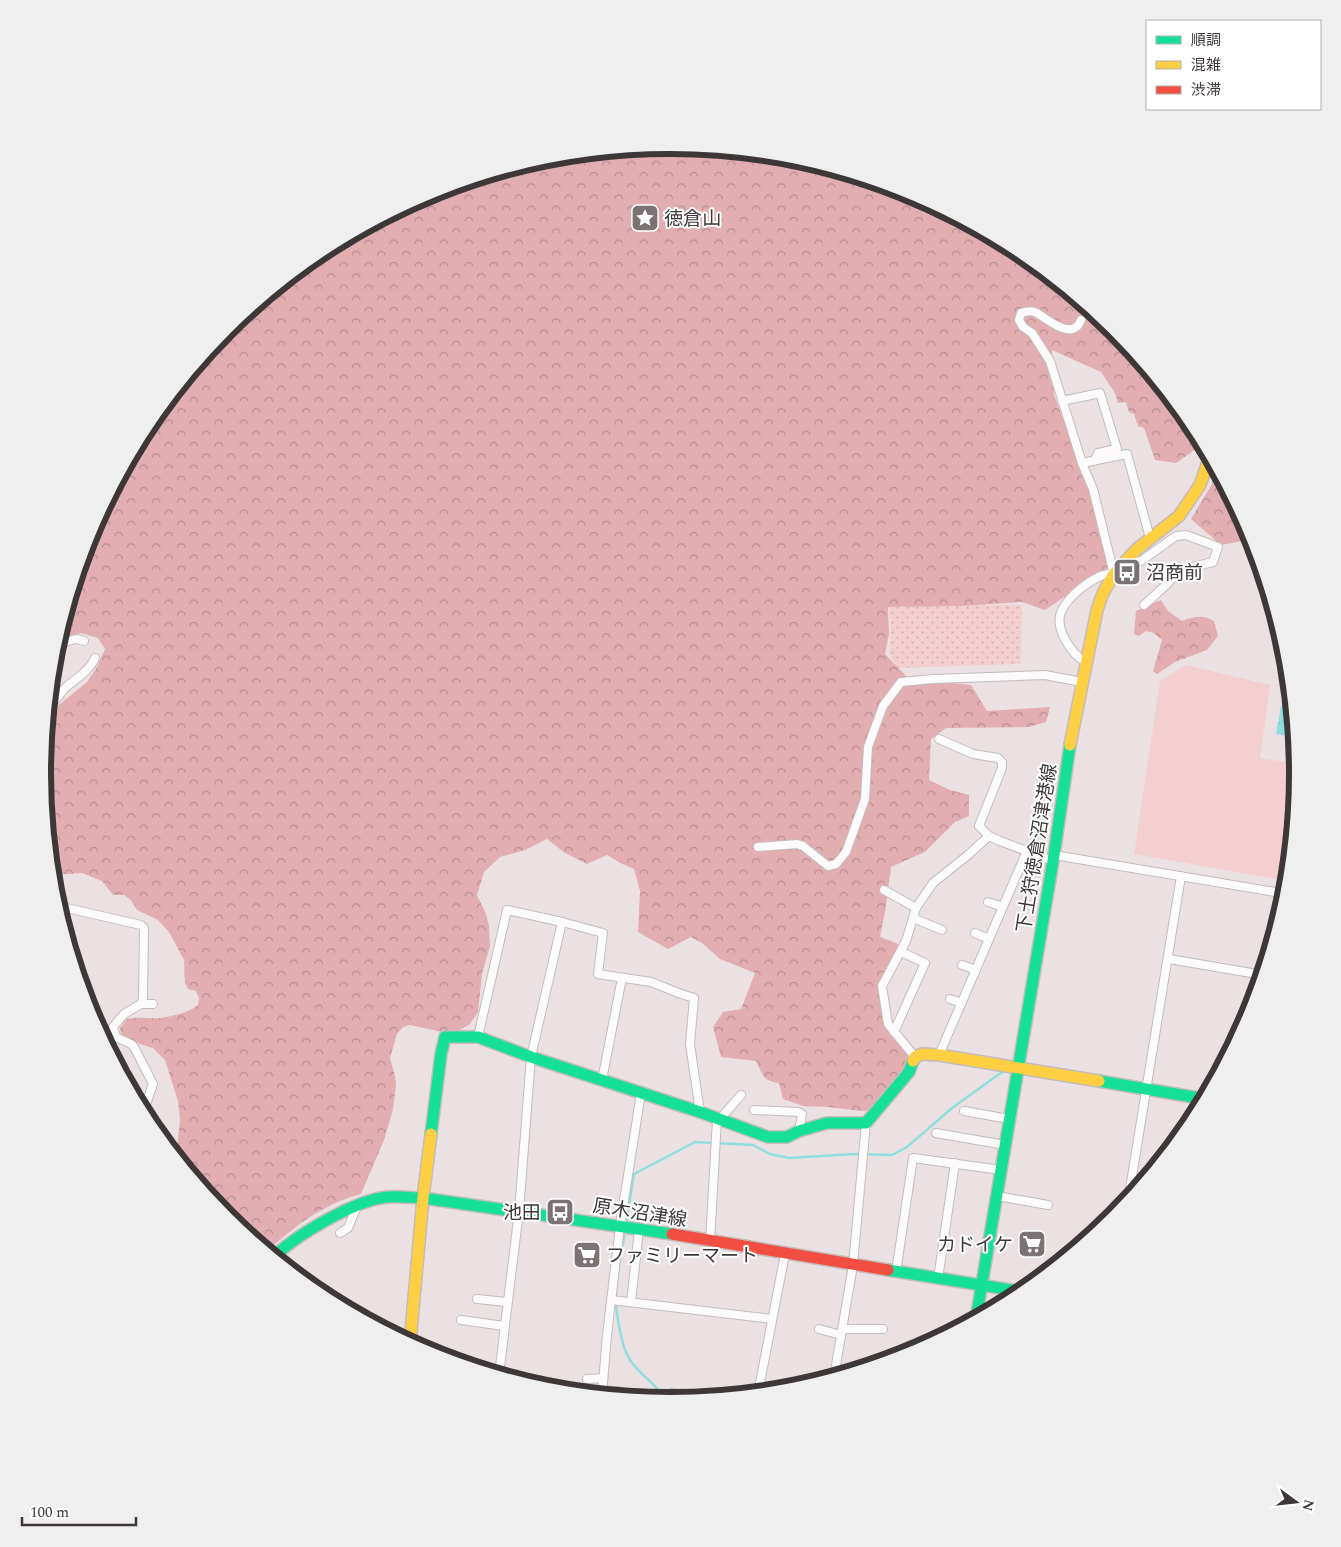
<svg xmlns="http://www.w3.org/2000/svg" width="1341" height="1547" font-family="Spectral,'Noto Sans JP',serif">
	<defs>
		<pattern id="grass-dots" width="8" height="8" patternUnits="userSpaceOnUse" patternTransform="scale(1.25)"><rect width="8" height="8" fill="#f4cfd0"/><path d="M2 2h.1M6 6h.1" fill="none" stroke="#d2b2b3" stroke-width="1.8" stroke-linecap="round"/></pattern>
		<pattern id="forest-crowns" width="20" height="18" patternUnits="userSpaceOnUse" patternTransform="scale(1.25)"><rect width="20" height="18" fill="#e2aeb1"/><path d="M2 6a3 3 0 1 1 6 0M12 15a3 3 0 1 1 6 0" fill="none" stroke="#b98e91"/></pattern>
		<pattern id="water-ripples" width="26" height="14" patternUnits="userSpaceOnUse" patternTransform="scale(1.25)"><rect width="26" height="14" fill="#91dee0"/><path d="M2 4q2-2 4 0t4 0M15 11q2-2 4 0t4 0" fill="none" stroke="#7ebfc1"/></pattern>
	</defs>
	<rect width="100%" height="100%" fill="#ece1e2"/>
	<polygon fill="url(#grass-dots)" points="1022,605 1021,664 898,668 889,654 891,630 889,606"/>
	<g fill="url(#forest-crowns)">
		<path d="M671 146 793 158 911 193 1020 252 1115 330 1193 425 1203 444 1176 463 1155 460 1144 428 1138 426 1134 414 1129 412 1126 402 1118 403 1115 393 1101 372 1052 350 1054 395 1094 500 1109 567 1045 610 1022 602 962 606 888 607 889 634 885 654 908 678 971 685 987 711 1050 707 1046 722 1029 727 946 728 931 739 929 780 950 790 969 795V816L955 822 925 852 891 867 885 912 880 937 904 946 881 988 883 1017 891 1034 915 1057 877 1110 861 1111 828 1107 803 1106 783 1099 779 1083C763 1081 762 1074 756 1061L721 1057 713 1027 723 1012 741 1009 755 973 720 959 702 943 691 937 668 949 638 932 640 891 634 869 620 863 607 855 587 864 565 853 547 839 525 850 500 857 484 872 477 895 486 914 489 926 490 946 482 974 478 1012 470 1024 458 1031 442 1032 410 1025 403 1027 397 1034 390 1058 395 1076 396 1085 393 1109 384 1140 361 1194C325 1203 295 1226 267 1251L226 1217 175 1155 177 1148 180 1120 178 1101 165 1060 153 1048 140 1044 121 1034 120 1028 127 1019C138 1016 148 1019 160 1018 173 1016 188 1013 198 1005L199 998 196 991 188 989 185 983 184 960 169 932 158 920 137 910 131 900 124 895H113L102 881 82 873 52 875 43 773 48 714 87 682 97 667 105 649 98 638 81 633 58 639 90 533 149 424 227 329 322 251 430 193 548 158Z"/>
		<polygon points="1214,464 1251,533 1253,539 1221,545 1191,519 1212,484"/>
		<path d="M1161 600 1168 611 1182 621C1193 617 1203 614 1214 621L1218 636 1207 650 1175 662 1157 674 1153 671 1162 640 1154 633 1146 631 1139 636 1134 634 1136 611Z"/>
	</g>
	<polygon fill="#f4cfd0" points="1186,665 1270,685 1260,758 1298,764 1298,773 1288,881 1134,854 1160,681"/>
	<polygon fill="url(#water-ripples)" points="1281,706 1292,709 1294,723 1292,737 1276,734"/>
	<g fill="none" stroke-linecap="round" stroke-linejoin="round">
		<g stroke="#91dee0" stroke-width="2.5">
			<polyline points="626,1223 634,1174 695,1142 753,1145 770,1154 789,1158 854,1154 892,1155 907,1147 952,1108 1002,1072"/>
			<path d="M625 1231C622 1251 617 1272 616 1293 615 1308 621 1347 630 1360 640 1376 658 1383 664 1401"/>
		</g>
		<defs>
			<g id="street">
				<path d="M1081 320C1073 342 1047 319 1037 313 1032 310 1027 311 1021 313L1019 320 1023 327 1032 333 1050 361 1082 463 1093 489 1114 574C1111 574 1106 574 1103 575 1088 581 1069 596 1062 610 1053 627 1071 654 1086 662"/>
				<polyline points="1062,401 1100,393 1117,449 1098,453 1095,460"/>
				<polyline points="1082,463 1127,454 1150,538"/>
				<polyline points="1123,564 1141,561 1176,536 1186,535 1218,547 1213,562 1180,570 1165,586 1144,605"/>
				<polyline points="57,644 76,639 84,641"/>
				<path d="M49 705C57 701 60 693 66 687 76 679 90 670 95 658"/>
				<polyline points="939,739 973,754 998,758 1002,762 1002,768 979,826 989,836 1000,841 1053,861"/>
				<polyline points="758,847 797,844 803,846 828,866 836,864 846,852 865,799 868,747 883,706 901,682 933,679 1045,675 1082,682"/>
				<polyline points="1054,855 1287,894"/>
				<polyline points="884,890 916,908"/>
				<polyline points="988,902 1003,907"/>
				<polyline points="58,906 141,925 144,928 143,999 141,1004 124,1014 113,1027 116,1037 131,1044 134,1047 153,1084 143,1113"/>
				<polyline points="913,918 942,930"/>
				<polyline points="975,933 989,939"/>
				<polyline points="1169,959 1263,975"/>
				<polyline points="962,965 976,970"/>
				<polyline points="950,999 962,1003"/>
				<polyline points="141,1004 153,1004"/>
				<polyline points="894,1032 925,963 901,952"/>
				<polyline points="478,1037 507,910 562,922 603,933 598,974 651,982 681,994 694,998 690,1044 700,1112"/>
				<polyline points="939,1055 1027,851"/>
				<polyline points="915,1057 888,1024 882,986 906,941 916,908 933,883 968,855 989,836"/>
				<polyline points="602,1080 622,978"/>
				<polyline points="754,1110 798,1112 802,1114 799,1131"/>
				<polyline points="964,1111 1009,1119"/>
				<polyline points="720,1119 741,1095"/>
				<polyline points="936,1133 1005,1145"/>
				<polyline points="997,1196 1048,1205"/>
				<polyline points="1128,1201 1181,876"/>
				<polyline points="340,1233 348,1228 358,1204"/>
				<polyline points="710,1242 717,1119"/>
				<polyline points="896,1272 913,1158 1001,1170"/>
				<polyline points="938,1279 955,1163"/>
				<polyline points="477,1299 507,1302"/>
				<polyline points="611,1300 772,1319"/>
				<polyline points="631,1302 639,1230"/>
				<polyline points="461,1320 504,1326"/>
				<polyline points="819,1329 841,1335"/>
				<polyline points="842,1329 883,1329"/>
				<polyline points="431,1354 434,1354"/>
				<polyline points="499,1375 519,1211 531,1057 562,922"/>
				<polyline points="834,1377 853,1265 866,1123"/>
				<polyline points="587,1379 603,1378"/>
				<polyline points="603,1390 622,1392"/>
				<polyline points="671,1393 703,1398"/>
				<polyline points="758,1393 785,1254"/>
				<polyline points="602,1395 607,1335 620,1226 641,1093"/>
			</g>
			<g id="fast">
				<polyline points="1099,1081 1205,1099"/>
				<polyline points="431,1134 441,1054 445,1037 478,1037 531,1057 700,1112 768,1137 787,1137 799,1131 827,1123 866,1123 909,1072 913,1061"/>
				<path d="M274 1257C296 1235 357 1199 388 1197 400 1196 412 1198 423 1198L672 1234"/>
				<polyline points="888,1270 1024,1292"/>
				<polyline points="976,1319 1054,855 1070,745"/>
			</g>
			<g id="slow">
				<polyline points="1070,745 1097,610 1103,593 1114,574 1137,549 1179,516 1200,485 1210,456"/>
				<polyline points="913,1061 915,1057 922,1054 939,1055 1099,1081"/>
				<polyline points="410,1343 423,1198 431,1134"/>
			</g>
			<polyline id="jam" points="672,1234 888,1270"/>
		</defs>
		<use href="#street" stroke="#c3bcbc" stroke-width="10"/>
		<use href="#fast" stroke="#c3bcbc" stroke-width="14"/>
		<use href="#slow" stroke="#c3bcbc" stroke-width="14"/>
		<use href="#jam" stroke="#c3bcbc" stroke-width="14"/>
		<use href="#street" stroke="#fcfafb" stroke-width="8"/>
		<use href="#fast" stroke="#16e098" stroke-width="11"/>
		<use href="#slow" stroke="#ffcf43" stroke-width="11"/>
		<use href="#jam" stroke="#f24e42" stroke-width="11"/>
	</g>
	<defs>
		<symbol id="sight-square" viewBox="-11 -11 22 22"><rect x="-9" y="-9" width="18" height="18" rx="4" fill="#7b7273" stroke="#fff"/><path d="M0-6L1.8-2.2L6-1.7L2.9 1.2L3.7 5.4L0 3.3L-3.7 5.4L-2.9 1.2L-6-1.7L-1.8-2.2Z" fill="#fff"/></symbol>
		<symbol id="bus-square" viewBox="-11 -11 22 22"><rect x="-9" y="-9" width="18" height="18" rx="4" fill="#7b7273" stroke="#fff"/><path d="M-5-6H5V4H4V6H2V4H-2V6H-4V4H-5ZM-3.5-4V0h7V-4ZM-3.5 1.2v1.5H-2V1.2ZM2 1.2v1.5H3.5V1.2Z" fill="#fff"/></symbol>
		<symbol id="supermarket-square" viewBox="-11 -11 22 22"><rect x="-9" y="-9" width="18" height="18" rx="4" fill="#7b7273" stroke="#fff"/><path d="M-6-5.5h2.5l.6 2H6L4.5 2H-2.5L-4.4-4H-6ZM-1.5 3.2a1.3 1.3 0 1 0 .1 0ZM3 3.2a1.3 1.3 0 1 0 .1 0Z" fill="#fff"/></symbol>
	</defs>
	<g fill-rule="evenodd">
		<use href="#sight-square" x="629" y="202" width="32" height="32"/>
		<use href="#bus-square" x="1111" y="556" width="32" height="32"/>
		<use href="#bus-square" x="544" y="1196" width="32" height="32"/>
		<use href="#supermarket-square" x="1016" y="1228" width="32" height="32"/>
		<use href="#supermarket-square" x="571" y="1239" width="32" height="32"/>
	</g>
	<g text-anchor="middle" stroke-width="4" stroke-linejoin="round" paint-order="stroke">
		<g font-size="19" fill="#3e3737" stroke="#fff" text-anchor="start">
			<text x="664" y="225">徳倉山</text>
			<text x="1146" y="579">沼商前</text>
			<text x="541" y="1219" text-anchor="end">池田</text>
			<text x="1013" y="1251" text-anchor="end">カドイケ</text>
			<text x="606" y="1262">ファミリーマート</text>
		</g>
		<g font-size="19" fill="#3e3737" stroke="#fff">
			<text transform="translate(1036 848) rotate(-81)" y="7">下土狩徳倉沼津港線</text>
			<text transform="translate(640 1212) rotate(9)" y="7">原木沼津線</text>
		</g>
	</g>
	<path d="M0 0H1341V1547H0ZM51 773a619 619 0 1 1 1238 0a619 619 0 1 1-1238 0Z" fill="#f0efef" fill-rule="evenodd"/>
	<path fill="none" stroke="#3e3737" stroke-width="6" d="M51 773a619 619 0 1 1 1238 0a619 619 0 1 1-1238 0Z"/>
	<rect x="1146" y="20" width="175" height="90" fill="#ffffff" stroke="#b2afaf"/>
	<rect x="1156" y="36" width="25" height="8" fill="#16e098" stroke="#b2afaf"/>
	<text x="1191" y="45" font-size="15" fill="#3e3737">順調</text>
	<rect x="1156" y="61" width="25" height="8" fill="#ffcf43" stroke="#b2afaf"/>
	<text x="1191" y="70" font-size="15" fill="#3e3737">混雑</text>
	<rect x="1156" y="86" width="25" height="8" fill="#f24e42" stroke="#b2afaf"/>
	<text x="1191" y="95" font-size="15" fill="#3e3737">渋滞</text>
	<g transform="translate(1296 1502) rotate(105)" stroke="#ffffff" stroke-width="4" paint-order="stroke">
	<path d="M0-4L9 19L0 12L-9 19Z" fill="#3e3737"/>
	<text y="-8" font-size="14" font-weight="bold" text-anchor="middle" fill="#3e3737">N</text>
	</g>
	<path d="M22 1517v8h114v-8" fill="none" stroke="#3e3737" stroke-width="2.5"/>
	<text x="30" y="1517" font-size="15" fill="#3e3737" stroke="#ffffff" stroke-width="4" paint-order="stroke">100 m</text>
</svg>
